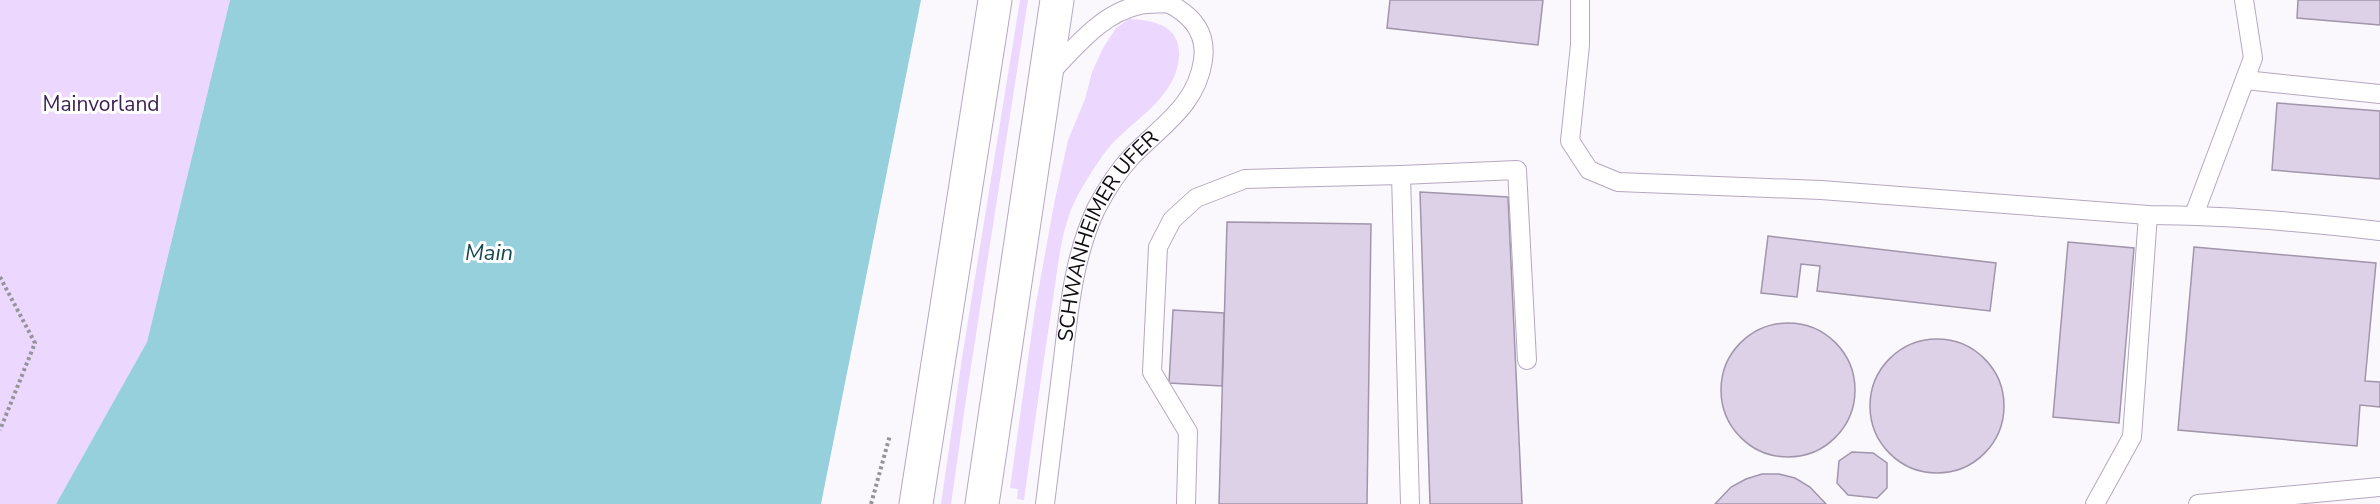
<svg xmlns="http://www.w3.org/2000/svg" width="2380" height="504" font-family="'Nunito Sans',sans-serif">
	<rect width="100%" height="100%" fill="#fbf8fd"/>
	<g fill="#ecd7fe">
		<polygon points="0,0 230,0 147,342 56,504 0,504"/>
		<polygon points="1020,0 1028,0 966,399 951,504 941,504 962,358"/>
		<path d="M1129 19C1153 20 1181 25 1179 57 1176 97 1136 118 1111 145 1099 159 1087 179 1078 195 1060 228 1058 269 1052 306 1042 370 1033 435 1024 500L1017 499 1018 489 1010 488 1035 309 1055 199 1068 140 1085 99 1092 72 1103 48 1116 28Z"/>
	</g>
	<polygon fill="#96d0dd" points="230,0 921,0 821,504 56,504 147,342"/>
	<g fill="#ddd1e8" stroke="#a095ab" stroke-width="1.5">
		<polygon points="1390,0 1543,0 1538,45 1387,28"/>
		<polygon points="2298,0 2380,0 2380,25 2297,18"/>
		<polygon points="2277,103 2380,111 2380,179 2272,170"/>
		<polygon points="1420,192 1508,197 1522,504 1430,504"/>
		<polygon points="1227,222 1371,224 1367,504 1219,504"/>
		<polygon points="1768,236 1996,263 1990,311 1817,291 1820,266 1801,264 1797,297 1761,293"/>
		<polygon points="2068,242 2134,248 2119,423 2053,417"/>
		<polygon points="2194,247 2376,263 2365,381 2380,382 2380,407 2360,405 2357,446 2178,430"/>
		<polygon points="1173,310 1224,313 1222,386 1169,383"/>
		<circle cx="1788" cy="390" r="67"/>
		<circle cx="1937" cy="406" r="67"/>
		<polygon points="1852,452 1873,453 1887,463 1887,488 1877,498 1848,495 1837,483 1839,461"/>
		<polygon points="1762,474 1779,474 1795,478 1810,487 1826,504 1715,504 1731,487 1746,479"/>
	</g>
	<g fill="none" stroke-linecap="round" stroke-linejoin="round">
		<defs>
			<g id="service">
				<path d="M1580 0V45L1570 141 1589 170 1618 182 1821 190 2148 215C2225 215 2303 222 2380 231"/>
				<path d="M1048 75C1075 48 1101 13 1140 5 1149 3 1159 4 1168 3L1162 0"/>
				<polyline points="2245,80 2380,94"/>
				<polyline points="1401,175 1517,170 1527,360"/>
				<polyline points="2194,215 2253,58 2244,0"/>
				<path id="s1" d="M1045 504C1051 456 1057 408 1063 359 1069 308 1074 256 1096 209 1106 190 1117 172 1132 156 1161 126 1197 105 1203 60 1207 33 1192 15 1168 3"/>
				<polyline points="1186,504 1188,432 1152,372 1158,247 1172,220 1196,198 1245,179 1401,175 1410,504"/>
				<polyline points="2095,504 2132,437 2148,215"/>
				<polyline points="2198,504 2380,487"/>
			</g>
			<g id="secondary">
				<polyline points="916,504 995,0"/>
				<polyline points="982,504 1057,0"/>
			</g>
		</defs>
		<use href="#service" stroke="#b4a8bf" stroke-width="20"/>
		<use href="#secondary" stroke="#b4a8bf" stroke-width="35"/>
		<g stroke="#969399" stroke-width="4" stroke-dasharray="3 3" stroke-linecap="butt">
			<polyline points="0,277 35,343 0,430"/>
			<polyline points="871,504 890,435"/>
		</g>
		<use href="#service" stroke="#fff" stroke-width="18"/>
		<use href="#secondary" stroke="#fff" stroke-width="33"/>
	</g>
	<g text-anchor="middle" stroke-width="6" stroke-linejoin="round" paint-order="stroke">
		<g font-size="21" fill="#3d1f52" stroke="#fff">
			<text x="101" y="111">Mainvorland</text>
		</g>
		<g font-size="21" fill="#0f0b12" stroke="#fff">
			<text dy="7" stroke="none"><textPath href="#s1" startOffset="280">SCHWANHEIMER UFER</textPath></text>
		</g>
		<g font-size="22" font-style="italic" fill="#144851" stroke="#fff">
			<text x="489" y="260">Main</text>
		</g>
	</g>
</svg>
